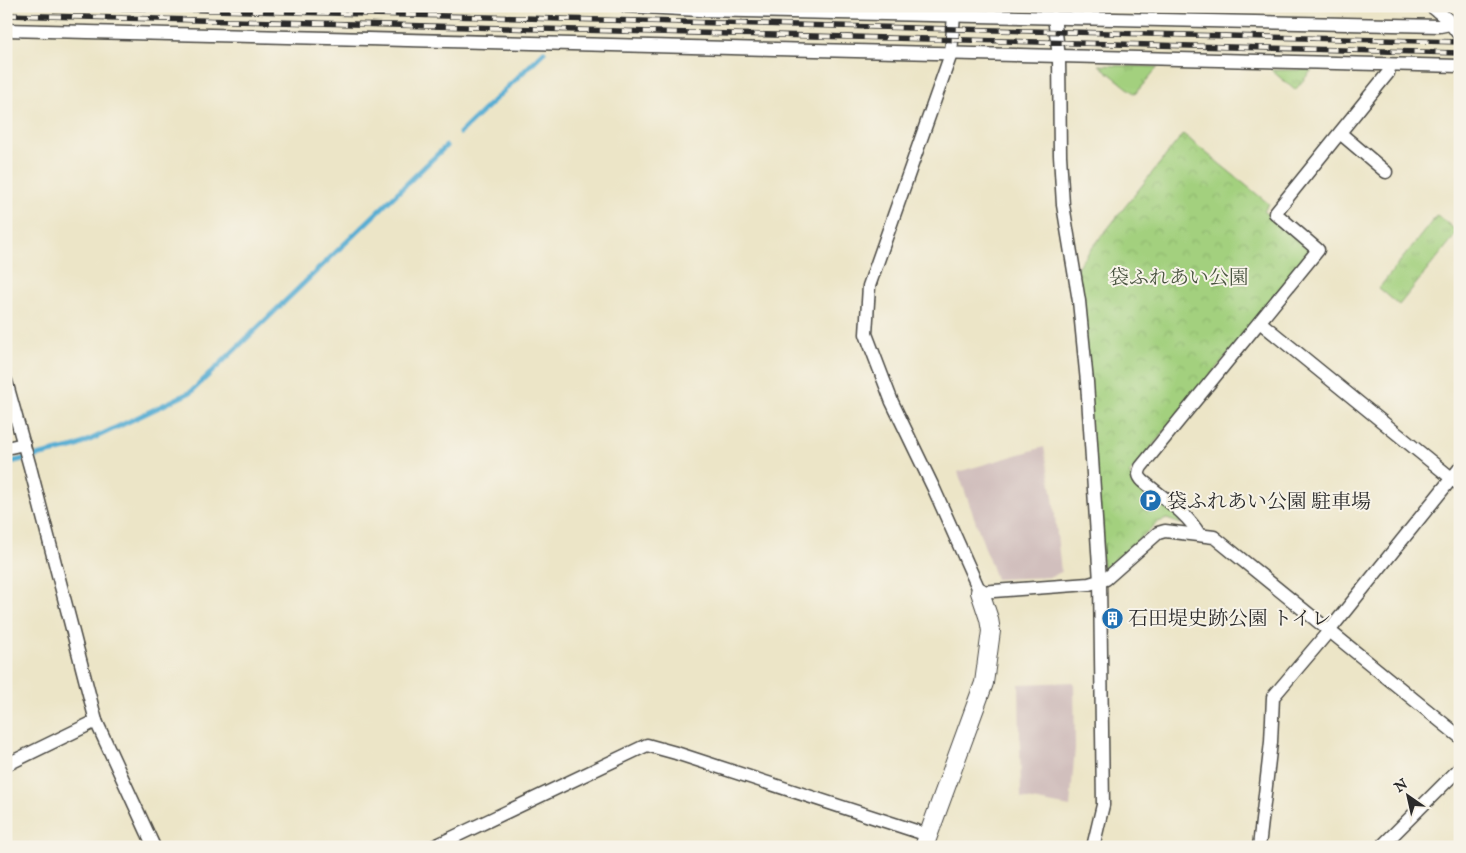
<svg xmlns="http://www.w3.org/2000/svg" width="1466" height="853" font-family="'IM FELL English','Noto Serif JP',serif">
	<defs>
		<pattern id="grass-tufts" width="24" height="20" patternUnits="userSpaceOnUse" patternTransform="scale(1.25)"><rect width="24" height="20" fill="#a3d07e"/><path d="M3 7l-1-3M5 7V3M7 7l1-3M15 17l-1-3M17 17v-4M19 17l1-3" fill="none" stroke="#8cb36d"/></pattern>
		<pattern id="park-crowns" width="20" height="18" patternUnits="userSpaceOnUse" patternTransform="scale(1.25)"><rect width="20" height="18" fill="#a3d07e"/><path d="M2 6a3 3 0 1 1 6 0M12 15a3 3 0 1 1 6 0" fill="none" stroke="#8cb36d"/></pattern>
	</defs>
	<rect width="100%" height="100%" fill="#f7f3e8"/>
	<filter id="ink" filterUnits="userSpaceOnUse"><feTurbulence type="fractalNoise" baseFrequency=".02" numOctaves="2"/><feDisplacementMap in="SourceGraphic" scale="10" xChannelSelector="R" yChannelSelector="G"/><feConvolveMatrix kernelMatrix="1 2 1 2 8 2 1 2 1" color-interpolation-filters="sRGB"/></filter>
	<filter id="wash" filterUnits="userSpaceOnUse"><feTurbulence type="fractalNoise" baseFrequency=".0096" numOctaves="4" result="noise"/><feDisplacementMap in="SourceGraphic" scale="20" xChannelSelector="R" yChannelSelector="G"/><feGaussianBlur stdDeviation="1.12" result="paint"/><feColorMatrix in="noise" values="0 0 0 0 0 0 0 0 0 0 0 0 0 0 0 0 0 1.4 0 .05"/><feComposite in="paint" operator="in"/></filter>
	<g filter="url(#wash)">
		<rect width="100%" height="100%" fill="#ece5c7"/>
		<g fill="#d1bfbd">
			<polygon points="1044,447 1053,497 1061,572 1051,577 996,579 958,472"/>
			<polygon points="1074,682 1075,748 1070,807 1021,798 1019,684"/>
		</g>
		<g fill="url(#grass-tufts)" stroke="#677e54">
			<polygon points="1099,65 1158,67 1135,94"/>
			<polygon points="1271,70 1312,70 1295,90"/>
			<polygon points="1437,215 1458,232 1399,305 1379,288"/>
		</g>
		<polygon fill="url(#park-crowns)" stroke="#677e54" points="1183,134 1269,204 1264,211 1309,247 1310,254 1129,474 1181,517 1181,524 1167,519 1158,522 1103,572 1077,267"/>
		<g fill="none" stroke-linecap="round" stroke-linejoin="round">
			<g stroke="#56add3" stroke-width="5">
				<polyline points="460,133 544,52"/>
				<polyline points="6,463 75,447 191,392 446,146"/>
			</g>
		</g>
	</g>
	<g filter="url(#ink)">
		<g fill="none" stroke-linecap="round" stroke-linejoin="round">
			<defs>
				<g id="street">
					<polyline points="626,6 699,10 1440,26 1450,24"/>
					<polyline points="953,6 954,15 951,54 869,286 866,334 892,402 934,489 980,592 1089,584 1106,579 1158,533 1165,531 1214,537 1460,737"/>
					<polyline points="1431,6 1447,19 1460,36"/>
					<polyline points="1054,17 1059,57 1060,155 1063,205 1079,301 1087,382 1100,581 1103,805 1093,847"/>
					<polyline points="6,30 1460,66"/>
					<polyline points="1340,133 1386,172"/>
					<polyline points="1261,323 1460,485"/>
					<polyline points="6,381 30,467 96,721 154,847"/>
					<polyline points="6,448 24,444"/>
					<path d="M1199 534C1187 513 1162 497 1143 481 1138 476 1138 473 1141 467L1318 250 1275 213 1388 73 1390 65"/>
					<polyline points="6,765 96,721"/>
					<polyline points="433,847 647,745 676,753 928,835"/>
					<polyline points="1259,847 1271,742 1273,697 1329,631 1460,468"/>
					<polyline points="1381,847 1460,768"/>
				</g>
				<polyline id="secondary" points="924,847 984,683 991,631 989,619 980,592"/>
			</defs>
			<use href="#street" stroke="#484742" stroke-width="15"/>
			<use href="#secondary" stroke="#484742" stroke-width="20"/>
			<use href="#street" stroke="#fff" stroke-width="12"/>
			<use href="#secondary" stroke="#fff" stroke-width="18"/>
			<defs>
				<g id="rail">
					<polyline points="54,6 1460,42"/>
					<polyline points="6,15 1460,53"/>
				</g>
			</defs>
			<use href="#rail" stroke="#2b2b2b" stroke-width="5.5"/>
			<use href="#rail" stroke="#f7f3e8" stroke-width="4" stroke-dasharray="11" stroke-linecap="butt"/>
		</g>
	</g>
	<defs>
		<symbol id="parking-disc" viewBox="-11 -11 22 22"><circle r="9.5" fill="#1f6fb2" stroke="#f7f3e8"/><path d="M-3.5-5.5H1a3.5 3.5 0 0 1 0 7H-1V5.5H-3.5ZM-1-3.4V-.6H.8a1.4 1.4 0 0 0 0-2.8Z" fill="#fff"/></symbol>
		<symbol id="building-disc" viewBox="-11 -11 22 22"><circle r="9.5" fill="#1f6fb2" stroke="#f7f3e8"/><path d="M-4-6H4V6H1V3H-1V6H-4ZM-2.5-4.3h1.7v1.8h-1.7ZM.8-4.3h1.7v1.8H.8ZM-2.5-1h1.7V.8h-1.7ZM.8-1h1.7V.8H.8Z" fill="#fff"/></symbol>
	</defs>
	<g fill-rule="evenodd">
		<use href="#parking-disc" x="1138" y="488" width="25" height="25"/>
		<use href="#building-disc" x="1100" y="606" width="25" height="25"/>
	</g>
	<g text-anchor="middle" stroke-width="4" stroke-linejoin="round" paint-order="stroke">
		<g font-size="20" fill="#495440" stroke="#f7f3e8">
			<text x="1179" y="284">袋ふれあい公園</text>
		</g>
		<g font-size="20" fill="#2b2b2b" stroke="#f7f3e8" text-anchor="start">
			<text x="1167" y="508">袋ふれあい公園 駐車場</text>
			<text x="1128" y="625">石田堤史跡公園 トイレ</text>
		</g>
	</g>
	<rect width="1466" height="853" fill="none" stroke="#f7f3e8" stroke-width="25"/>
	<g transform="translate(1408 796) rotate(326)" stroke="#f7f3e8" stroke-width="4" paint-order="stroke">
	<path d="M0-4L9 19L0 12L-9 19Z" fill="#2b2b2b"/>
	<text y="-8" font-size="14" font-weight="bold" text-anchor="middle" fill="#2b2b2b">N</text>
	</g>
</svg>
